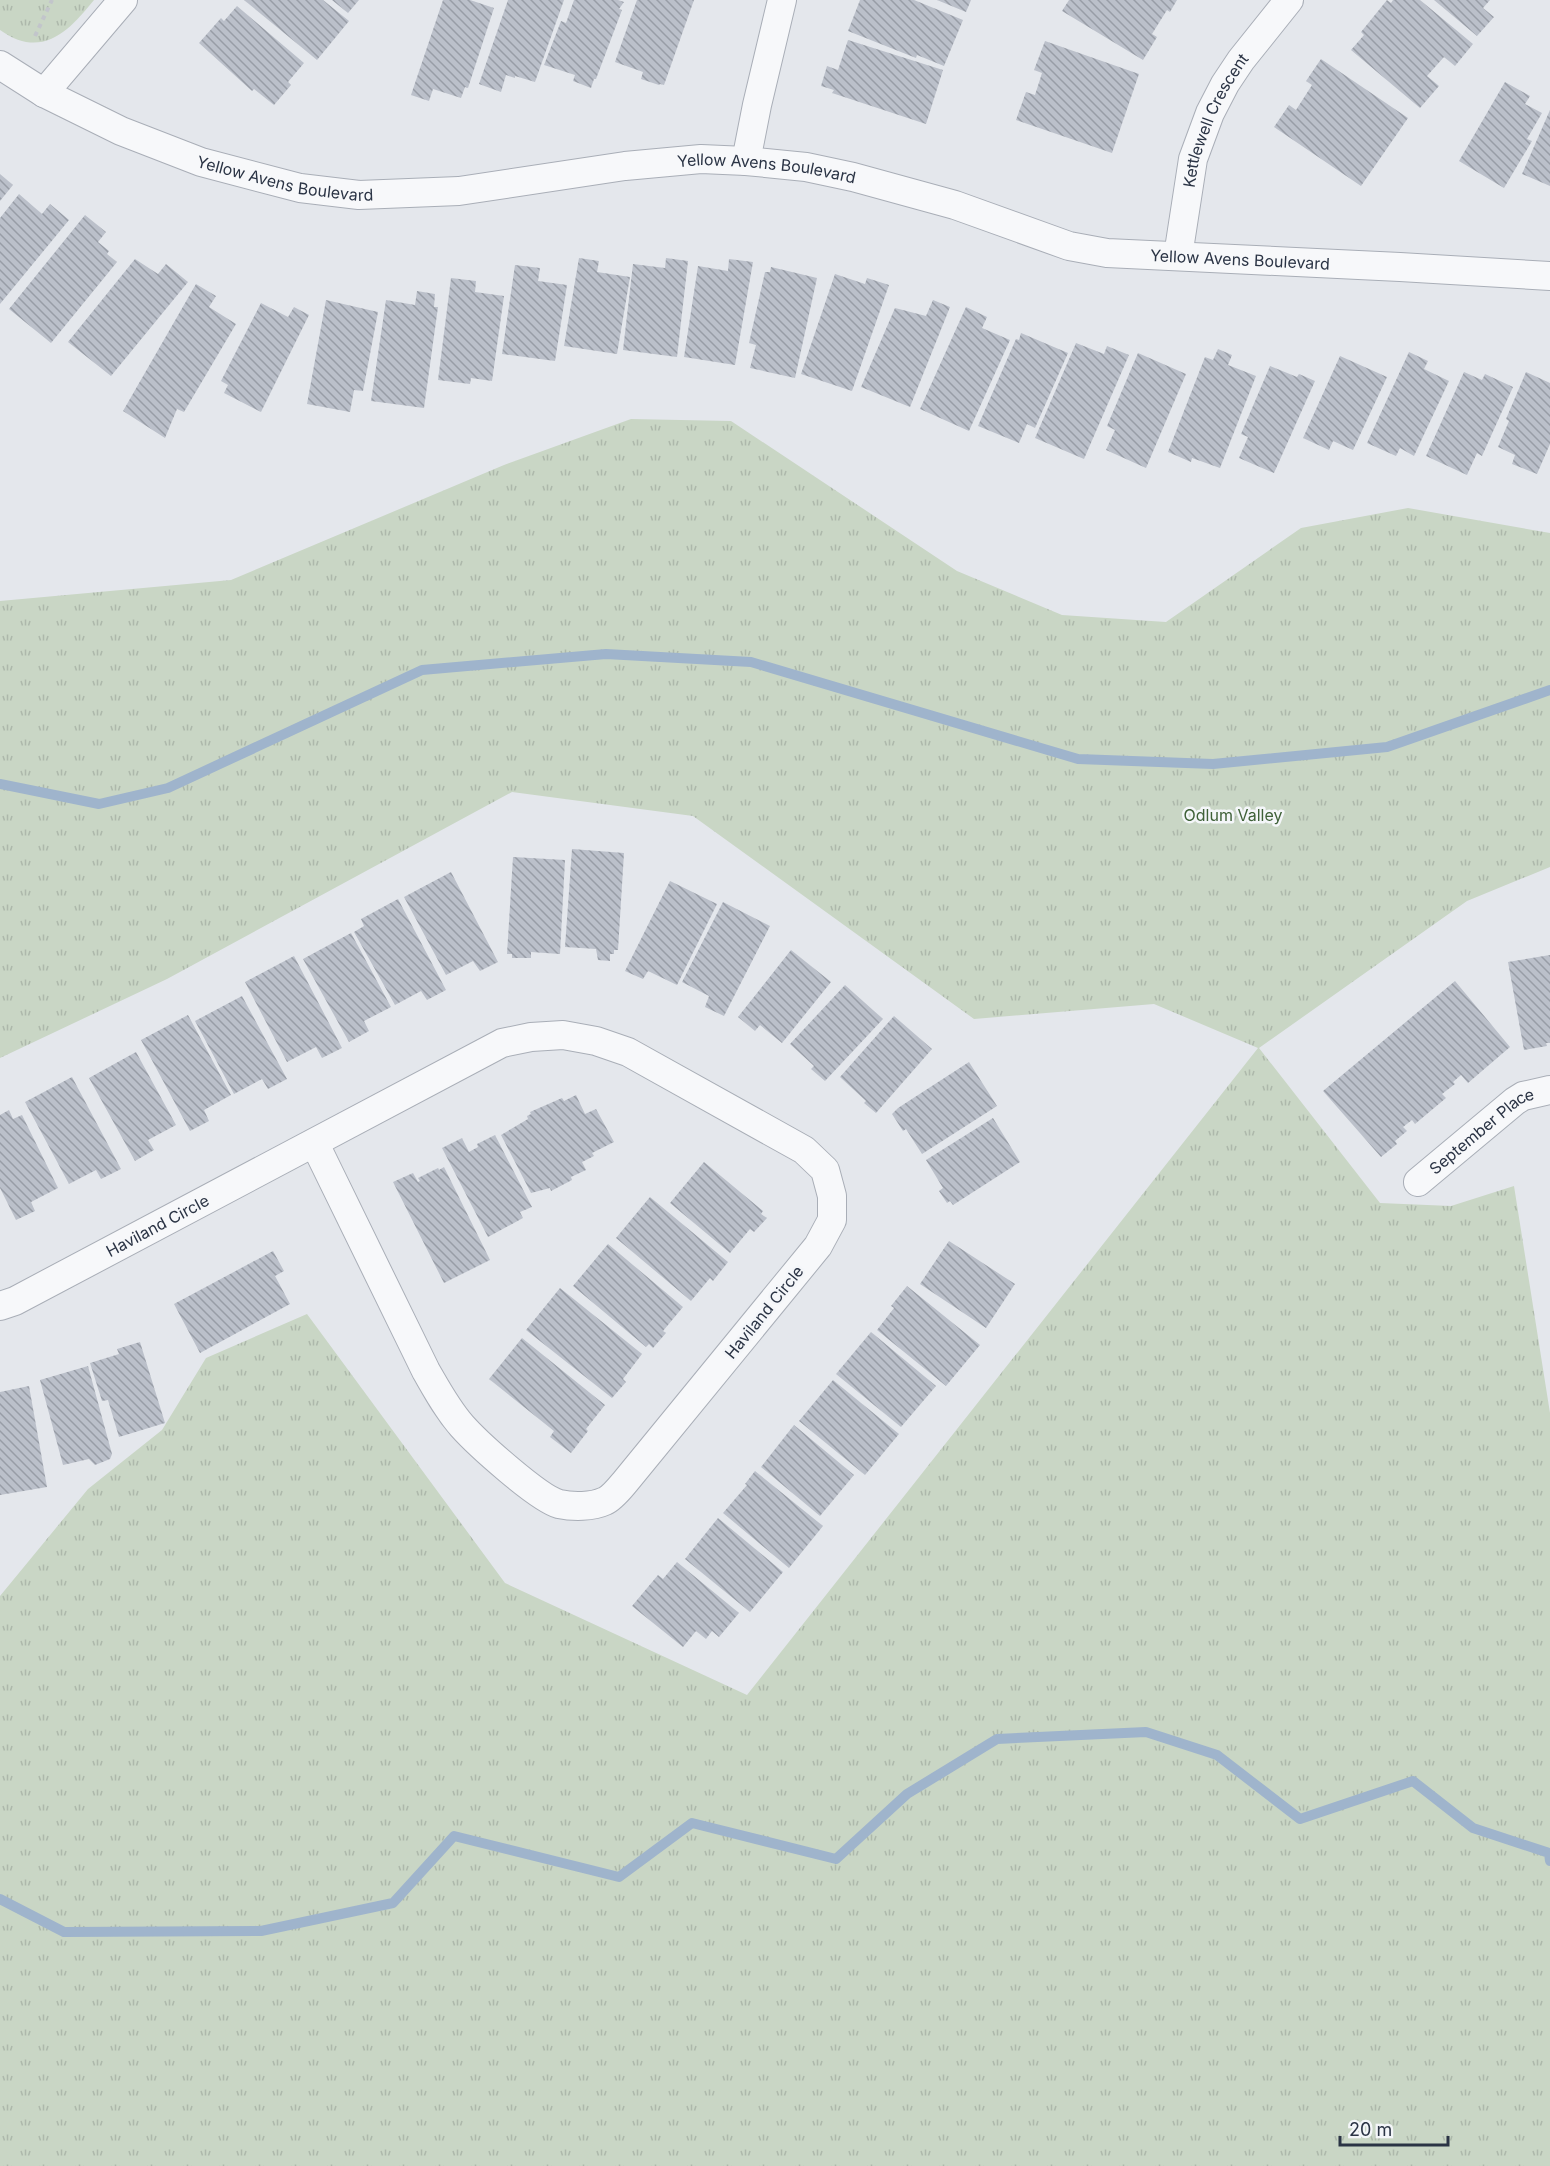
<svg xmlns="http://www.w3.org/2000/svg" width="1550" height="2166" font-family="Inter,sans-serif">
	<defs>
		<pattern id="park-tufts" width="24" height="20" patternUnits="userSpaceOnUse" patternTransform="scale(1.5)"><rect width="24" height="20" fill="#c9d6c5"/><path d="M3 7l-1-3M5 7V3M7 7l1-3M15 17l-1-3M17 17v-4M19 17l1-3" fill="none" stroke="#adb8ab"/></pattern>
		<pattern id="building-back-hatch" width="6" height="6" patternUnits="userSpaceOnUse" patternTransform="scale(1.5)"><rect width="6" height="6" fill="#bbc0ca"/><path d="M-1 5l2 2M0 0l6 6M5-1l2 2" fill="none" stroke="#989da6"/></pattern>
	</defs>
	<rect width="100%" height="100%" fill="#e4e7ec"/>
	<g fill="url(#park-tufts)">
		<path d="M0 0H94C69 31 42 60 0 30Z"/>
		<polygon points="631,419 731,421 957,571 1062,615 1166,622 1301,528 1408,508 1550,533 1550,867 1467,901 1259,1048 1380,1203 1451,1206 1514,1186 1550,1413 1550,2166 0,2166 0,1596 88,1489 162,1430 206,1358 307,1314 505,1583 747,1695 1258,1048 1154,1004 974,1019 693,816 512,792 167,979 0,1058 0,601 231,580 504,465"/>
	</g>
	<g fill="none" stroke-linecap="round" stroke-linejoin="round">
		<g stroke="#9fb4cc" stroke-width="10">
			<polyline points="0,784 99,804 168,788 422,670 606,654 751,662 1078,759 1213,764 1387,747 1550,690"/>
			<polyline points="0,1899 64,1932 261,1931 393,1903 454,1836 619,1877 692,1823 836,1859 907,1794 997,1739 1146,1732 1217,1755 1300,1819 1413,1781 1473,1828 1549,1853 1550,1861"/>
		</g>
	</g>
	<g fill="url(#building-back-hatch)">
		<polygon points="244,0 323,0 349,21 317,60"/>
		<polygon points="332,0 359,0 348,13"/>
		<polygon points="443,0 470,0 494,8 468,88 465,87 461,98 433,89 429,101 411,95"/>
		<polygon points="508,0 564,0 535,82 515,76 515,78 506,75 501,92 479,84"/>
		<polygon points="574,0 618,0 624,2 619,9 622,10 596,79 594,79 591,88 573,81 575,75 544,65 561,21 566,23"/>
		<polygon points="637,0 694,0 664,85 660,84 659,85 641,79 643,72 615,62"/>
		<polygon points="860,0 914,0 963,20 944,66 917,55 916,58 848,31"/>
		<polygon points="937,0 971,0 966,12"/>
		<polygon points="1069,0 1177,0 1170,12 1167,10 1152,34 1157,37 1143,60 1062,11"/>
		<polygon points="1387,0 1391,3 1393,0 1420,0 1473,44 1455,66 1444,57 1427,76 1439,86 1420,108 1351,50 1364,35 1361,32"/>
		<polygon points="1434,0 1490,0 1483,8 1494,17 1477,36"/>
		<polygon points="237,6 304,63 288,82 291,85 274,105 254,89 252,91 199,43 221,18 224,21"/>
		<polygon points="848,40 943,70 926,124 832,93 834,90 821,86 827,66 838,70"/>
		<polygon points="1045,41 1139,74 1112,153 1016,120 1026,92 1035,95 1042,73 1034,70"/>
		<polygon points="1321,59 1408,118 1361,186 1274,127 1289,105 1296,110 1312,85 1306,81"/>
		<polygon points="1505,82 1530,96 1525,104 1542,113 1527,139 1532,141 1504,188 1459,161"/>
		<polygon points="1550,110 1550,186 1522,174"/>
		<polygon points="0,174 13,185 0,201"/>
		<polygon points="19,194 42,214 50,204 69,220 0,304 0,218"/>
		<polygon points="85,215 106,232 98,242 109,251 107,254 117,262 51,343 9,309"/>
		<polygon points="579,258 599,261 597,272 630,277 617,354 564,346"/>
		<polygon points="666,258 688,261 677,357 623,350 633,264 665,268"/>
		<polygon points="135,259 158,274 166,264 188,282 111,376 68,342"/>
		<polygon points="729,259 753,262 735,365 684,357 698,266 728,271"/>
		<polygon points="515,265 540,268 538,281 567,285 555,361 502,354"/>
		<polygon points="771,267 817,278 795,378 750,368 756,345 749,343 765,272 770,272"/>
		<polygon points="835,274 865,284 867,278 889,285 852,391 801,374"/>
		<polygon points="451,278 476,281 475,292 504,296 492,381 471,378 470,384 438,380"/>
		<polygon points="196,284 216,296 209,307 236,324 184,412 177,409 165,438 123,411"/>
		<polygon points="417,291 435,294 434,307 438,307 424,408 371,401 386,300 415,305"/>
		<polygon points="326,300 378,312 363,391 354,390 350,412 307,404"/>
		<polygon points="933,300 950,307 910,407 861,387 895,308 926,316"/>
		<polygon points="261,303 288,317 294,307 309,315 261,412 224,393 228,385 221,381"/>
		<polygon points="966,307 987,317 982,328 1010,340 969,431 920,409"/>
		<polygon points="1021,333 1068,353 1035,428 1027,424 1019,443 978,426 1016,339 1019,340"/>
		<polygon points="1076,343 1104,354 1107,346 1129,355 1084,459 1035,438"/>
		<polygon points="1218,349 1232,355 1228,365 1256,376 1220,468 1192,458 1191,462 1168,452 1205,357 1213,360"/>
		<polygon points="1409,352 1428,361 1424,369 1449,381 1414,456 1400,448 1396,456 1367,443"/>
		<polygon points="1138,353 1186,374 1146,468 1106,450 1115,430 1107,426"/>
		<polygon points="1340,356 1387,377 1353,450 1333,441 1329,450 1303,438"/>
		<polygon points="1270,366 1297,377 1299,374 1315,381 1274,473 1239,458 1248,437 1241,434"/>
		<polygon points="1464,372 1482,380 1485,374 1513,387 1482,456 1477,453 1467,475 1426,456"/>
		<polygon points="1526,372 1550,383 1550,444 1537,474 1512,464 1515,455 1498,447 1509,421 1506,419"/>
		<polygon points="572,849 624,853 618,950 614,950 614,954 610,954 610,961 598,960 596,949 565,947"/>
		<polygon points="513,857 565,860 560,954 531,952 531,958 512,958 512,954 507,954"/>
		<polygon points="451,872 498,962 480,971 473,961 446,975 404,897"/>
		<polygon points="670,881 717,904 677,985 648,971 643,979 625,971"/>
		<polygon points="398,899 446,990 427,1000 421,991 395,1005 354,932 364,926 361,919"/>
		<polygon points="723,902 770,926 724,1016 705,1007 709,996 682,982"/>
		<polygon points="351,933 391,1007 364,1021 369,1031 349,1042 303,959"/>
		<polygon points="791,950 831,982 782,1043 760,1025 755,1031 738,1017"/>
		<polygon points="1550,955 1550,1043 1546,1043 1547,1046 1524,1050 1508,962"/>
		<polygon points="294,956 342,1048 322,1058 316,1047 287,1062 245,982"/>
		<polygon points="1455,981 1510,1047 1468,1083 1461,1075 1453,1082 1455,1084 1442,1094 1446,1098 1415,1124 1412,1120 1403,1127 1407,1131 1395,1141 1397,1144 1381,1157 1323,1091"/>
		<polygon points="845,985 883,1019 825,1081 811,1069 814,1066 790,1044"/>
		<polygon points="242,996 287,1079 268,1089 262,1079 234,1094 195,1021"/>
		<polygon points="188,1015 231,1095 204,1110 209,1121 190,1131 141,1040"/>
		<polygon points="894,1016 932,1049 876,1113 864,1103 866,1101 840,1077"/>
		<polygon points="136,1052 176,1125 148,1140 154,1150 135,1161 89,1078"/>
		<polygon points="969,1062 997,1106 922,1154 906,1129 903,1131 892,1114 898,1108"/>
		<polygon points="72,1077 121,1169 101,1179 96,1170 69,1184 25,1102"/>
		<polygon points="576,1095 585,1114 596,1109 614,1142 592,1153 594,1156 582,1162 586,1170 571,1177 572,1180 551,1191 550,1188 531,1193 501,1135 528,1119 527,1116 531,1114 530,1112 562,1098 564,1101"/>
		<polygon points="9,1110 13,1119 22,1115 58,1188 31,1202 35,1211 16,1220 0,1188 0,1115"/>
		<polygon points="993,1118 1020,1162 953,1205 950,1201 947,1203 939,1191 943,1188 926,1160"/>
		<polygon points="495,1135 532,1207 520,1212 523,1218 488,1237 442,1148 462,1138 469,1152 478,1147 477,1144"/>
		<polygon points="704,1162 763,1211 761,1214 767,1218 754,1232 750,1229 730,1253 670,1203"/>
		<polygon points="444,1167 490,1260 444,1283 393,1182 413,1173 418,1182 420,1181 418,1178 438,1168 439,1170"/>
		<polygon points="650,1197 728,1262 713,1281 710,1278 691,1301 616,1238"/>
		<polygon points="949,1241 1015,1284 986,1328 920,1284"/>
		<polygon points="608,1244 683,1307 663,1331 666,1333 653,1348 649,1344 646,1347 573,1286"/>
		<polygon points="273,1251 284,1271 275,1276 290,1304 200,1353 174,1304"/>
		<polygon points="907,1286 980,1345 946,1386 877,1330 894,1308 891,1306"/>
		<polygon points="560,1288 642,1354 623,1379 626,1382 612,1398 526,1330"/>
		<polygon points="871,1332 936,1386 901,1427 836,1374"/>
		<polygon points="522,1338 605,1405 586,1429 588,1431 571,1453 550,1437 554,1431 489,1379"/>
		<polygon points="140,1342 165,1423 119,1437 108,1400 102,1401 90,1363 119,1354 117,1349"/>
		<polygon points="88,1366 112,1454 110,1459 95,1465 89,1459 63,1465 40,1380"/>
		<polygon points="833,1380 899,1434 865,1475 799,1421"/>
		<polygon points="29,1386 47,1487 0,1495 0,1392"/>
		<polygon points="794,1425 854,1475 820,1516 761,1467"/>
		<polygon points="755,1471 823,1526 789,1568 723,1513 747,1485 745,1484"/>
		<polygon points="718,1518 783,1572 750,1612 685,1559"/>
		<polygon points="677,1562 739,1613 719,1637 712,1631 706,1639 696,1631 683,1647 632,1606 658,1575 663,1579"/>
	</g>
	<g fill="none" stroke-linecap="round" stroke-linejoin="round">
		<defs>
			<g id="minor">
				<path id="s1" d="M0 65 44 93 121 131 201 162 300 188 359 195 459 191 625 166 701 159 746 161 806 167 853 177 955 205 1069 246 1107 253 1400 267 1550 276"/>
				<polyline points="44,93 123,0"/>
				<polyline points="746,161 757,105 782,0"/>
				<path id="s2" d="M1178 256 1193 159 1210 113 1225 84 1241 60 1289 0"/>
				<path id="s3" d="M1418 1182 1515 1101 1523 1096 1550 1090"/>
				<path id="s4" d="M0 1306 15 1301 502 1043 531 1037 563 1035 596 1041 628 1052 804 1150 825 1170 832 1196V1220L818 1246 625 1482C620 1488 612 1498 605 1501 592 1507 573 1507 559 1504 538 1498 478 1444 462 1426 447 1409 437 1390 426 1371L315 1144"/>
			</g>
		</defs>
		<use href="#minor" stroke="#a9aeb7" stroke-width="30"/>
		<polyline stroke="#c2c5cb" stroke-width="4" stroke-dasharray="4.5 4.5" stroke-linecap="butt" points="35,36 52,0"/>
		<use href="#minor" stroke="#f7f8fa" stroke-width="28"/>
	</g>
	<g text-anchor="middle" stroke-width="5" stroke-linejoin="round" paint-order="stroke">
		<g font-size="16" fill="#2b3445" stroke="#f4f6f9">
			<text dy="6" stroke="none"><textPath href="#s2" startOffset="142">Kettlewell Crescent</textPath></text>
			<text dy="6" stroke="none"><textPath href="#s1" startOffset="796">Yellow Avens Boulevard</textPath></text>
			<text dy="6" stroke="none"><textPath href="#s1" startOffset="310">Yellow Avens Boulevard</textPath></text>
			<text dy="6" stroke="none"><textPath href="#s1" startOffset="1282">Yellow Avens Boulevard</textPath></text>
			<text dy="6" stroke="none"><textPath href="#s3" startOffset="82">September Place</textPath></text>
			<text dy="6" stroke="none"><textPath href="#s4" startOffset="177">Haviland Circle</textPath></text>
			<text transform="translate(764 1312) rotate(-51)" y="6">Haviland Circle</text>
		</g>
		<g font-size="16" fill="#3f6138" stroke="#f4f6f9">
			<text x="1233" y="821">Odlum Valley</text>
		</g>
	</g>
	<path d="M1340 2136v9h108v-9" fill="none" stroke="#2b3445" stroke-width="3"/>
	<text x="1349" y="2136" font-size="18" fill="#2b3445" stroke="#f4f6f9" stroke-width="4.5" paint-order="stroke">20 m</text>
</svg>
